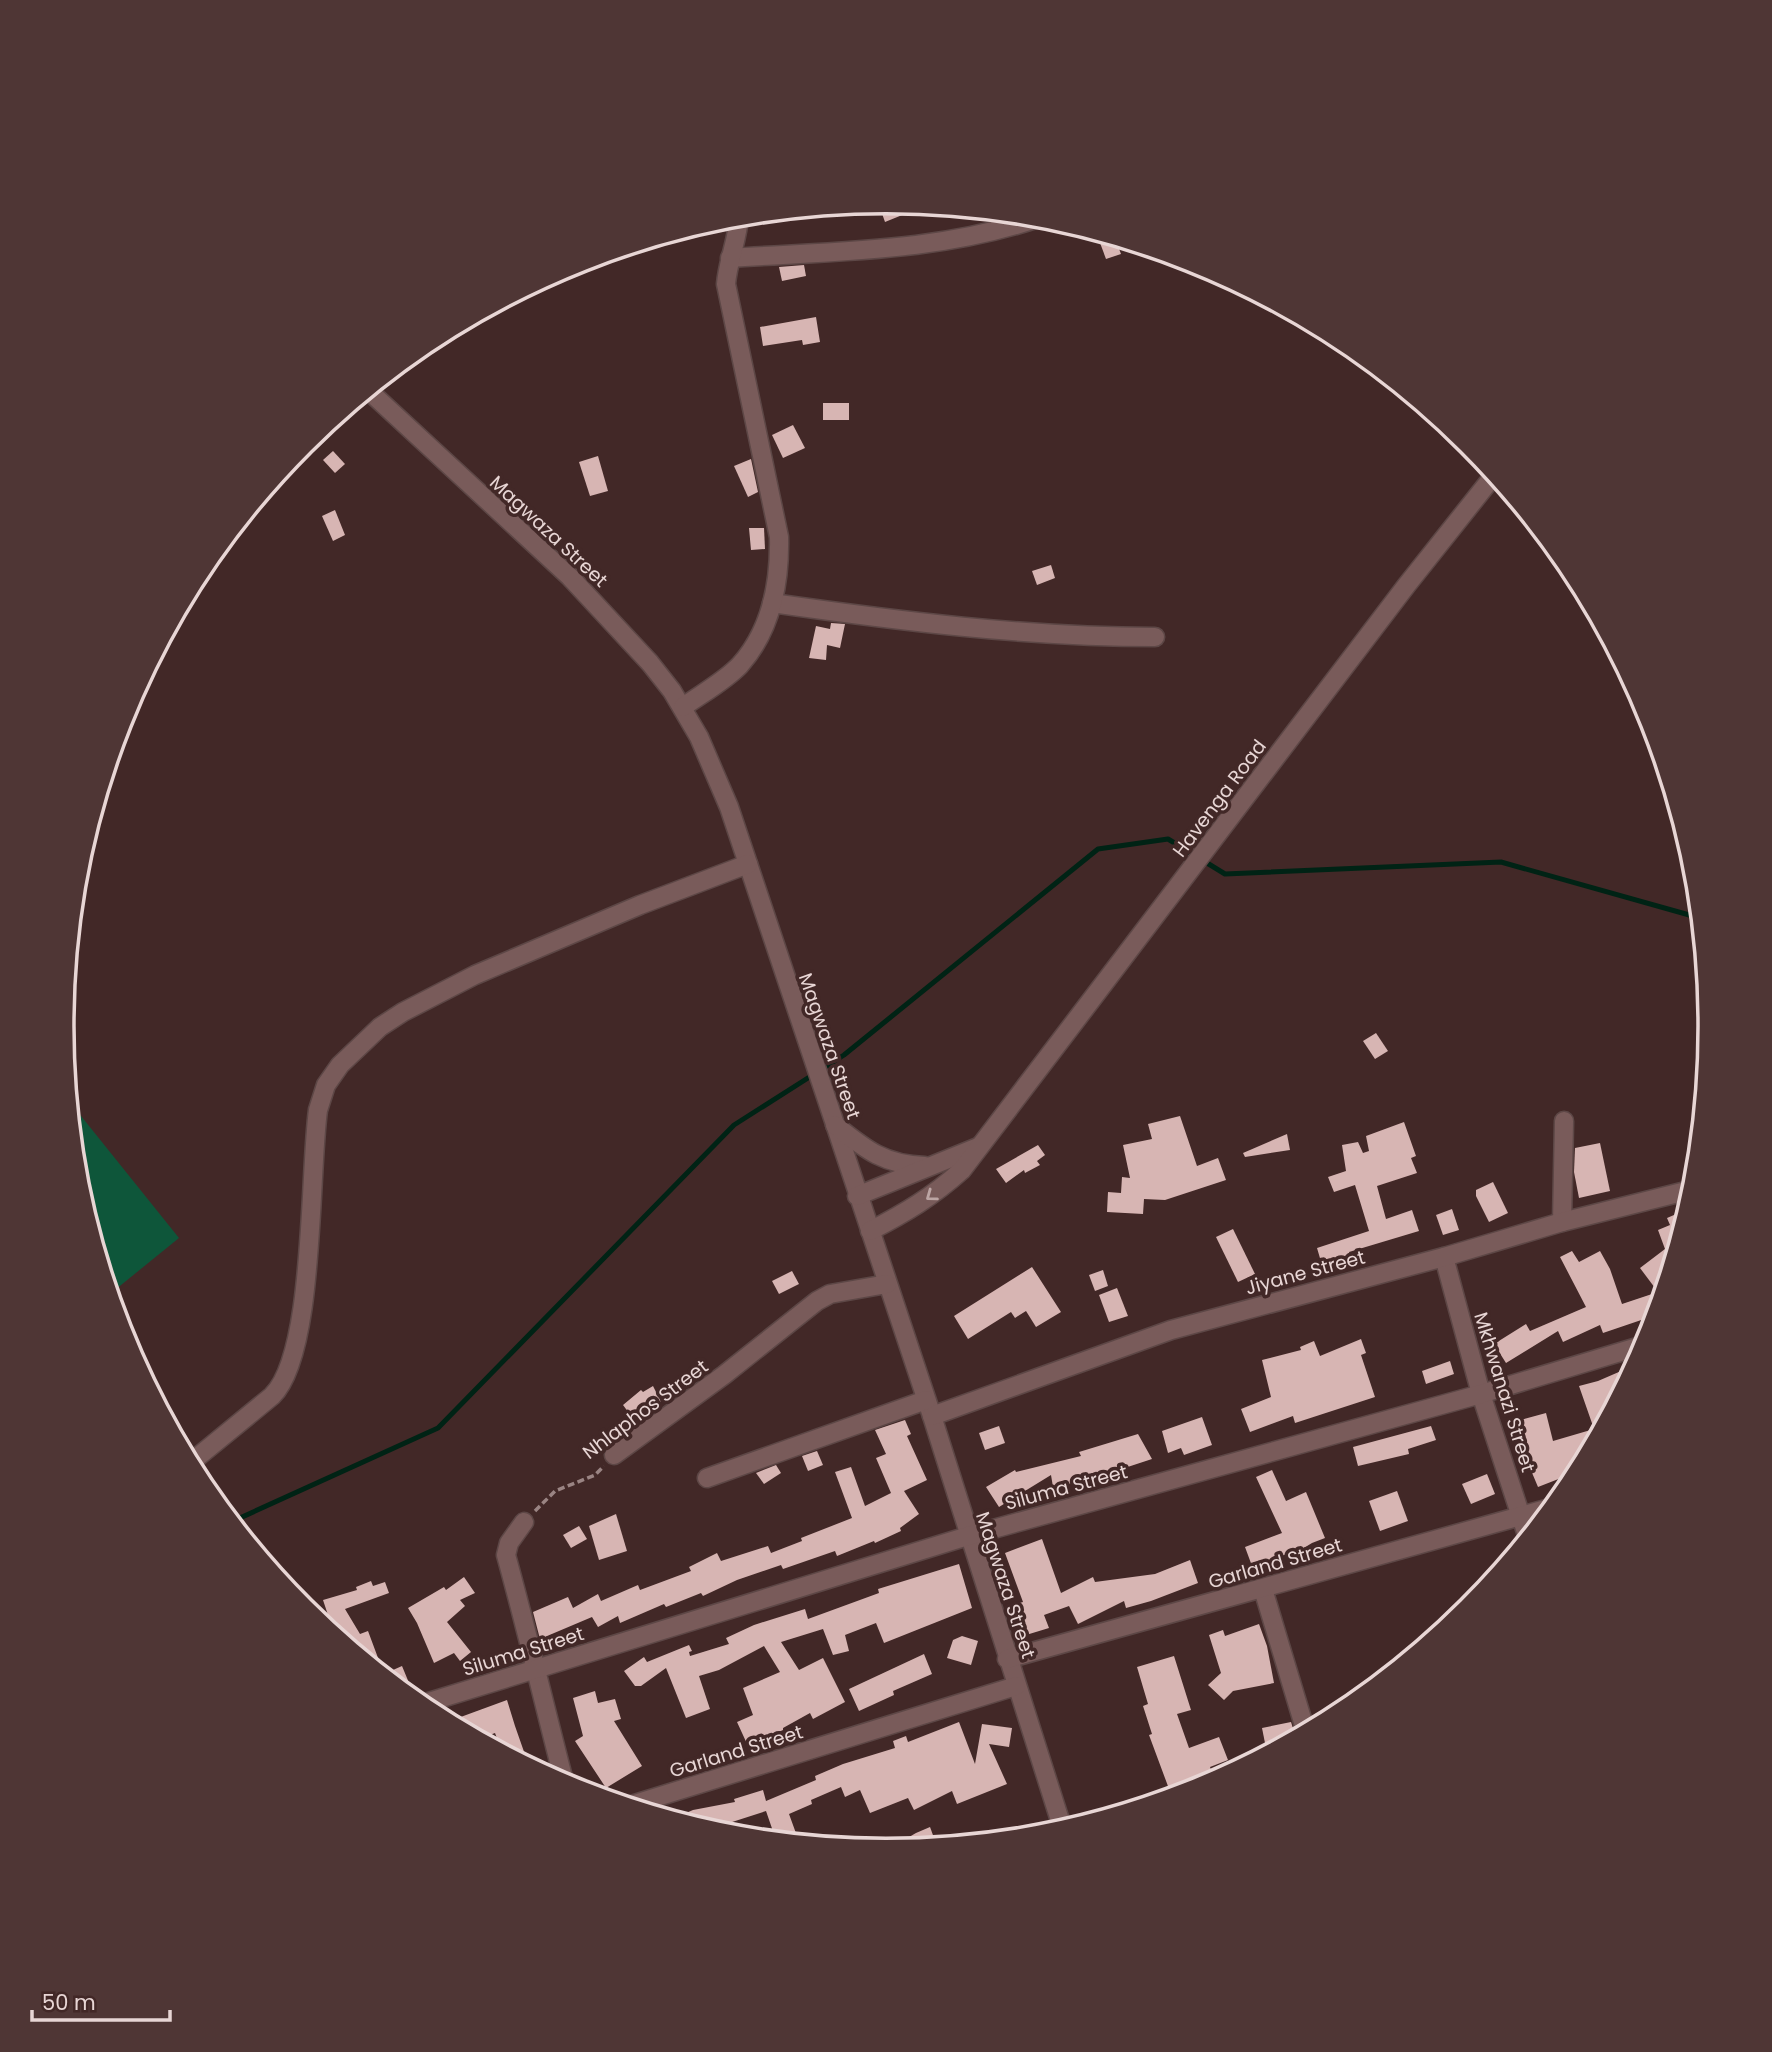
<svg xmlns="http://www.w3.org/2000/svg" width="1772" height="2052" font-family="Poppins,sans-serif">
	<rect width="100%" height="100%" fill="#422827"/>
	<polygon fill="#0e563a" points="69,1101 179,1238 110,1294 77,1187"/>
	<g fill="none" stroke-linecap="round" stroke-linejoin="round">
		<polyline stroke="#002315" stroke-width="5" points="231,1522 438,1428 734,1125 844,1055 1098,849 1168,839 1225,874 1501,862 1700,918"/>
	</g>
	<g fill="#d7b5b3">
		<polygon points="886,201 903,203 927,205 885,222 878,202"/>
		<polygon points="1110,236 1115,238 1121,254 1106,259 1099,240"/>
		<polygon points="804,265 806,276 782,281 779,267"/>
		<polygon points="816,317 820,342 803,345 802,340 763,346 760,327"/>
		<rect x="823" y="403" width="26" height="17"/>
		<polygon points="793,425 805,448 783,458 772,435"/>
		<polygon points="333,451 345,464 335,473 323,460"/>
		<polygon points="598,456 608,491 590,496 579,462"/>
		<polygon points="751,459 758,492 748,497 734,466"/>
		<polygon points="335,510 345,535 333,541 322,516"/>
		<polygon points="749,528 764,528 765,549 751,550"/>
		<polygon points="1051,565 1055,578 1037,585 1032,571"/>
		<polygon points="831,623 845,624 840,648 827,645 826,660 809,658 816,626 830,629"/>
		<polygon points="1376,1033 1388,1051 1375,1059 1363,1041"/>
		<polygon points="1180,1116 1197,1166 1218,1158 1226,1180 1165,1200 1144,1199 1143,1214 1107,1212 1108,1192 1121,1193 1122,1177 1130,1178 1123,1145 1152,1139 1148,1124"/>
		<polygon points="1404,1122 1416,1156 1411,1158 1417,1173 1377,1186 1386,1219 1412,1210 1419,1231 1349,1252 1350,1256 1322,1265 1317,1248 1369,1231 1355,1185 1334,1192 1328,1177 1346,1171 1342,1145 1358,1142 1363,1153 1369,1151 1366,1136"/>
		<polygon points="1287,1134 1290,1150 1245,1157 1243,1153"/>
		<polygon points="1600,1143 1610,1191 1579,1198 1574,1172 1575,1148"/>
		<polygon points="1038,1145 1045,1155 1037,1161 1040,1165 1025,1173 1024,1170 1006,1183 996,1169"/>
		<polygon points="1493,1182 1508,1213 1489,1222 1476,1196 1476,1190"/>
		<polygon points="1452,1209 1459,1230 1443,1235 1436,1215"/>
		<polygon points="1688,1209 1656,1315 1603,1333 1600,1325 1563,1342 1558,1331 1506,1363 1494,1344 1526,1324 1530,1331 1586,1307 1560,1257 1572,1251 1579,1262 1600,1251 1610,1269 1622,1304 1658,1292 1640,1268 1665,1249 1658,1230 1670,1225 1667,1218"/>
		<polygon points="1233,1229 1255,1274 1238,1282 1216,1237"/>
		<polygon points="1032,1267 1061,1312 1036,1327 1026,1311 1015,1318 1011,1312 968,1339 954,1316"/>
		<polygon points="1103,1270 1108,1286 1095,1291 1089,1275"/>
		<polygon points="792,1271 799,1284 779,1294 772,1281"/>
		<polygon points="1117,1288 1128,1316 1109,1322 1099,1295"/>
		<polygon points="1361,1339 1366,1353 1361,1355 1375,1397 1295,1423 1293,1416 1250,1432 1241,1409 1271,1397 1262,1360 1301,1350 1300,1347 1314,1341 1320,1356"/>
		<polygon points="1450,1361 1454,1374 1426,1384 1422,1371"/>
		<polygon points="1635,1365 1579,1471 1538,1487 1530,1468 1517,1421 1546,1413 1553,1441 1594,1429 1579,1386 1598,1381"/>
		<polygon points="653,1386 661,1402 645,1411 648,1416 637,1424 623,1405 641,1390 643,1392"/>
		<polygon points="1202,1417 1212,1445 1184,1455 1181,1448 1168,1453 1162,1431"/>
		<polygon points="905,1420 911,1434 907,1436 927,1480 904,1491 919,1514 900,1528 901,1531 875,1543 874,1541 837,1556 835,1551 783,1569 781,1565 737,1580 703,1596 701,1593 666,1607 664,1604 620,1623 618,1616 598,1627 592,1617 540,1639 533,1612 568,1597 573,1608 598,1594 601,1601 638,1585 640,1590 691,1571 689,1567 717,1553 721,1561 768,1546 771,1553 802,1541 801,1538 852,1518 835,1472 851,1467 865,1506 891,1493 876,1458 886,1454 875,1430"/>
		<polygon points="999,1426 1005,1443 985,1450 979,1433"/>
		<polygon points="1431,1426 1436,1440 1408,1449 1409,1454 1358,1466 1353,1447"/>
		<polygon points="1138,1434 1152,1459 1088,1480 1053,1487 1051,1475 999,1507 986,1487 1015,1470 1016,1472 1081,1456 1079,1452"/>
		<polygon points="817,1451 823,1465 808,1471 802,1456"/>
		<polygon points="776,1465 781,1473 764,1484 756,1473"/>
		<polygon points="1272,1470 1286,1501 1306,1492 1325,1538 1312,1543 1289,1557 1287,1554 1252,1566 1245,1547 1282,1533 1256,1477"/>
		<polygon points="1487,1474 1495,1494 1471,1504 1462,1484"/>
		<polygon points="1397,1491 1408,1521 1380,1531 1369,1501"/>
		<polygon points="616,1514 627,1551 599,1560 589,1526"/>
		<polygon points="579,1526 587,1539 571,1548 563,1535"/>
		<polygon points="1042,1539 1061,1593 1093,1577 1095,1582 1155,1574 1190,1560 1198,1583 1151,1601 1126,1608 1124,1601 1078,1624 1069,1606 1044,1615 1049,1628 1026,1635 1016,1604 1023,1602 1005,1553"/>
		<polygon points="959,1564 972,1608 884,1643 876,1623 845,1635 849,1651 833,1655 823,1629 781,1642 799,1670 823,1658 845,1702 813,1719 810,1713 783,1728 783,1730 748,1746 737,1722 753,1715 743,1688 780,1672 764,1646 719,1670 699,1676 710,1709 686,1718 666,1668 641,1686 635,1686 624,1671 644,1657 647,1662 689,1645 692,1651 689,1652 690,1656 729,1644 726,1638 754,1625 805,1609 808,1619 879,1593 878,1589"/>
		<polygon points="464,1577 475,1593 460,1600 465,1606 447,1622 471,1652 460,1661 454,1653 434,1663 417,1623 408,1608 444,1587 446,1590"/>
		<polygon points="371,1581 373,1586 385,1582 389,1593 345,1609 360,1634 368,1631 384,1674 402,1666 414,1695 410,1698 335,1636 323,1600 357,1590 356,1587"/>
		<polygon points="1259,1624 1267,1646 1274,1683 1233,1691 1224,1700 1208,1685 1221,1673 1209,1635 1223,1630 1225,1636"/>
		<polygon points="962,1636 978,1641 971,1665 947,1658 953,1640"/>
		<polygon points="924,1654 932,1674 893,1691 894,1695 859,1711 849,1689"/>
		<polygon points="1174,1656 1191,1710 1177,1714 1189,1748 1219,1737 1228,1760 1210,1767 1215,1781 1201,1788 1172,1797 1149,1735 1152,1734 1143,1706 1148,1704 1137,1667"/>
		<polygon points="595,1691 598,1703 615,1699 621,1719 614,1721 642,1766 606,1788 575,1741 583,1736 573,1698"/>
		<polygon points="507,1700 515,1726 529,1766 502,1752 495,1733 479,1739 447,1722"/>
		<polygon points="959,1722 975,1764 982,1724 1012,1728 1009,1747 989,1744 1007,1784 957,1804 952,1791 914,1810 908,1798 870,1813 860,1790 845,1797 841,1787 811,1800 812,1804 789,1814 797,1836 784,1841 776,1840 766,1811 729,1823 730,1827 711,1831 672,1819 693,1810 735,1802 734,1799 763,1790 766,1801 816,1780 815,1776 843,1764 895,1748 893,1741 906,1736 908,1742"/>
		<polygon points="1291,1722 1296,1738 1267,1753 1262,1728"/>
		<polygon points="930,1827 937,1846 885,1851 916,1833"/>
	</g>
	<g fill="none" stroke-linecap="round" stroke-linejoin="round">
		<defs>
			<g id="minor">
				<path d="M730 258C834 251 942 252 1041 217"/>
				<polyline points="368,390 570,577 650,663 672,691 699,737 729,807 827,1100 932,1416 1063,1830"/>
				<path d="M772 603C899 621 1026 637 1155 637"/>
				<path d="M683 707C701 694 725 681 740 665 771 630 780 582 779 537L726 284C728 260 738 239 739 216"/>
				<path d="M835 1125C865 1149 884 1165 925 1166"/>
				<polyline points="857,1196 978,1147"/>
				<polyline points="1562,1222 1564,1121"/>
				<path d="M870 1231C905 1213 932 1197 962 1170L1406 586 1495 474"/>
				<polyline points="1444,1257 1481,1394 1528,1538"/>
				<polyline points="932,1416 1171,1330 1444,1257 1562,1222 1694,1189"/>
				<polyline points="614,1455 724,1375 817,1301 830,1294 887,1284"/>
				<path d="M189 1464 272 1396C315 1354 309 1175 318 1110L326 1085 340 1065 380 1027 403 1012 475 975 640 905 748 864"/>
				<polyline points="707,1478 926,1400"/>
				<path d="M524 1522 509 1543 506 1555C527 1631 545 1708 565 1785"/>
				<polyline points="1263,1589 1306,1732"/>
				<polyline points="1007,1659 1553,1507"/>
				<polyline points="419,1705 968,1536 1481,1394 1647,1344"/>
				<polyline points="628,1806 1016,1686"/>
			</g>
		</defs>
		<use href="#minor" stroke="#5d4746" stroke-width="21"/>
		<polyline stroke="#9a8483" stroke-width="3.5" stroke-dasharray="7 3.5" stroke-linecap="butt" points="535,1511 555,1491 595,1475 604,1466"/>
		<use href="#minor" stroke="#795b5a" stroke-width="18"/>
	</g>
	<defs><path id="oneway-chevron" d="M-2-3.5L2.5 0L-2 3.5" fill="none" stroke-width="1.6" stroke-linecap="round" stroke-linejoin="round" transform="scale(1.75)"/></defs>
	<use stroke="#bca5a4" href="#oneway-chevron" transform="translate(931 1196) rotate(144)"/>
	<g text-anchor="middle" stroke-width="7" stroke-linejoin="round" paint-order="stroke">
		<g font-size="19" fill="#e8d6d5" stroke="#422827">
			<text transform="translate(549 531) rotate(43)" y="7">Magwaza Street</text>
			<text transform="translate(1219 798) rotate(-53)" y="7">Havenga Road</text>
			<text transform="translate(830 1046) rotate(71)" y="7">Magwaza Street</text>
			<text transform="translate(1305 1272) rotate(-15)" y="7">Jiyane Street</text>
			<text transform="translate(1505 1392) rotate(73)" y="7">Mkhwanazi Street</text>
			<text transform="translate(645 1409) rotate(-37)" y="7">Nhlaphos Street</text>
			<text transform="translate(1066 1487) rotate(-15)" y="7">Siluma Street</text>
			<text transform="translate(1275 1563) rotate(-16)" y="7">Garland Street</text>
			<text transform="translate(1006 1585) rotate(72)" y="7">Magwaza Street</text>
			<text transform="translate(523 1651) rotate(-17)" y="7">Siluma Street</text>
			<text transform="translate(736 1751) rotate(-17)" y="7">Garland Street</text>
		</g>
	</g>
	<path d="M0 0H1772V2052H0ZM74 1026a812 812 0 1 1 1624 0a812 812 0 1 1-1624 0Z" fill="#4f3635" fill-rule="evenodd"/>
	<path fill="none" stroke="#e8d6d5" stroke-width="3.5" d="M74 1026a812 812 0 1 1 1624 0a812 812 0 1 1-1624 0Z"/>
	<path d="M32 2010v10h138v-10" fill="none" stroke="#e8d6d5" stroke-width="3.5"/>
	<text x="42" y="2010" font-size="21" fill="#e8d6d5" stroke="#422827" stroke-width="5" paint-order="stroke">50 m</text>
</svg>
